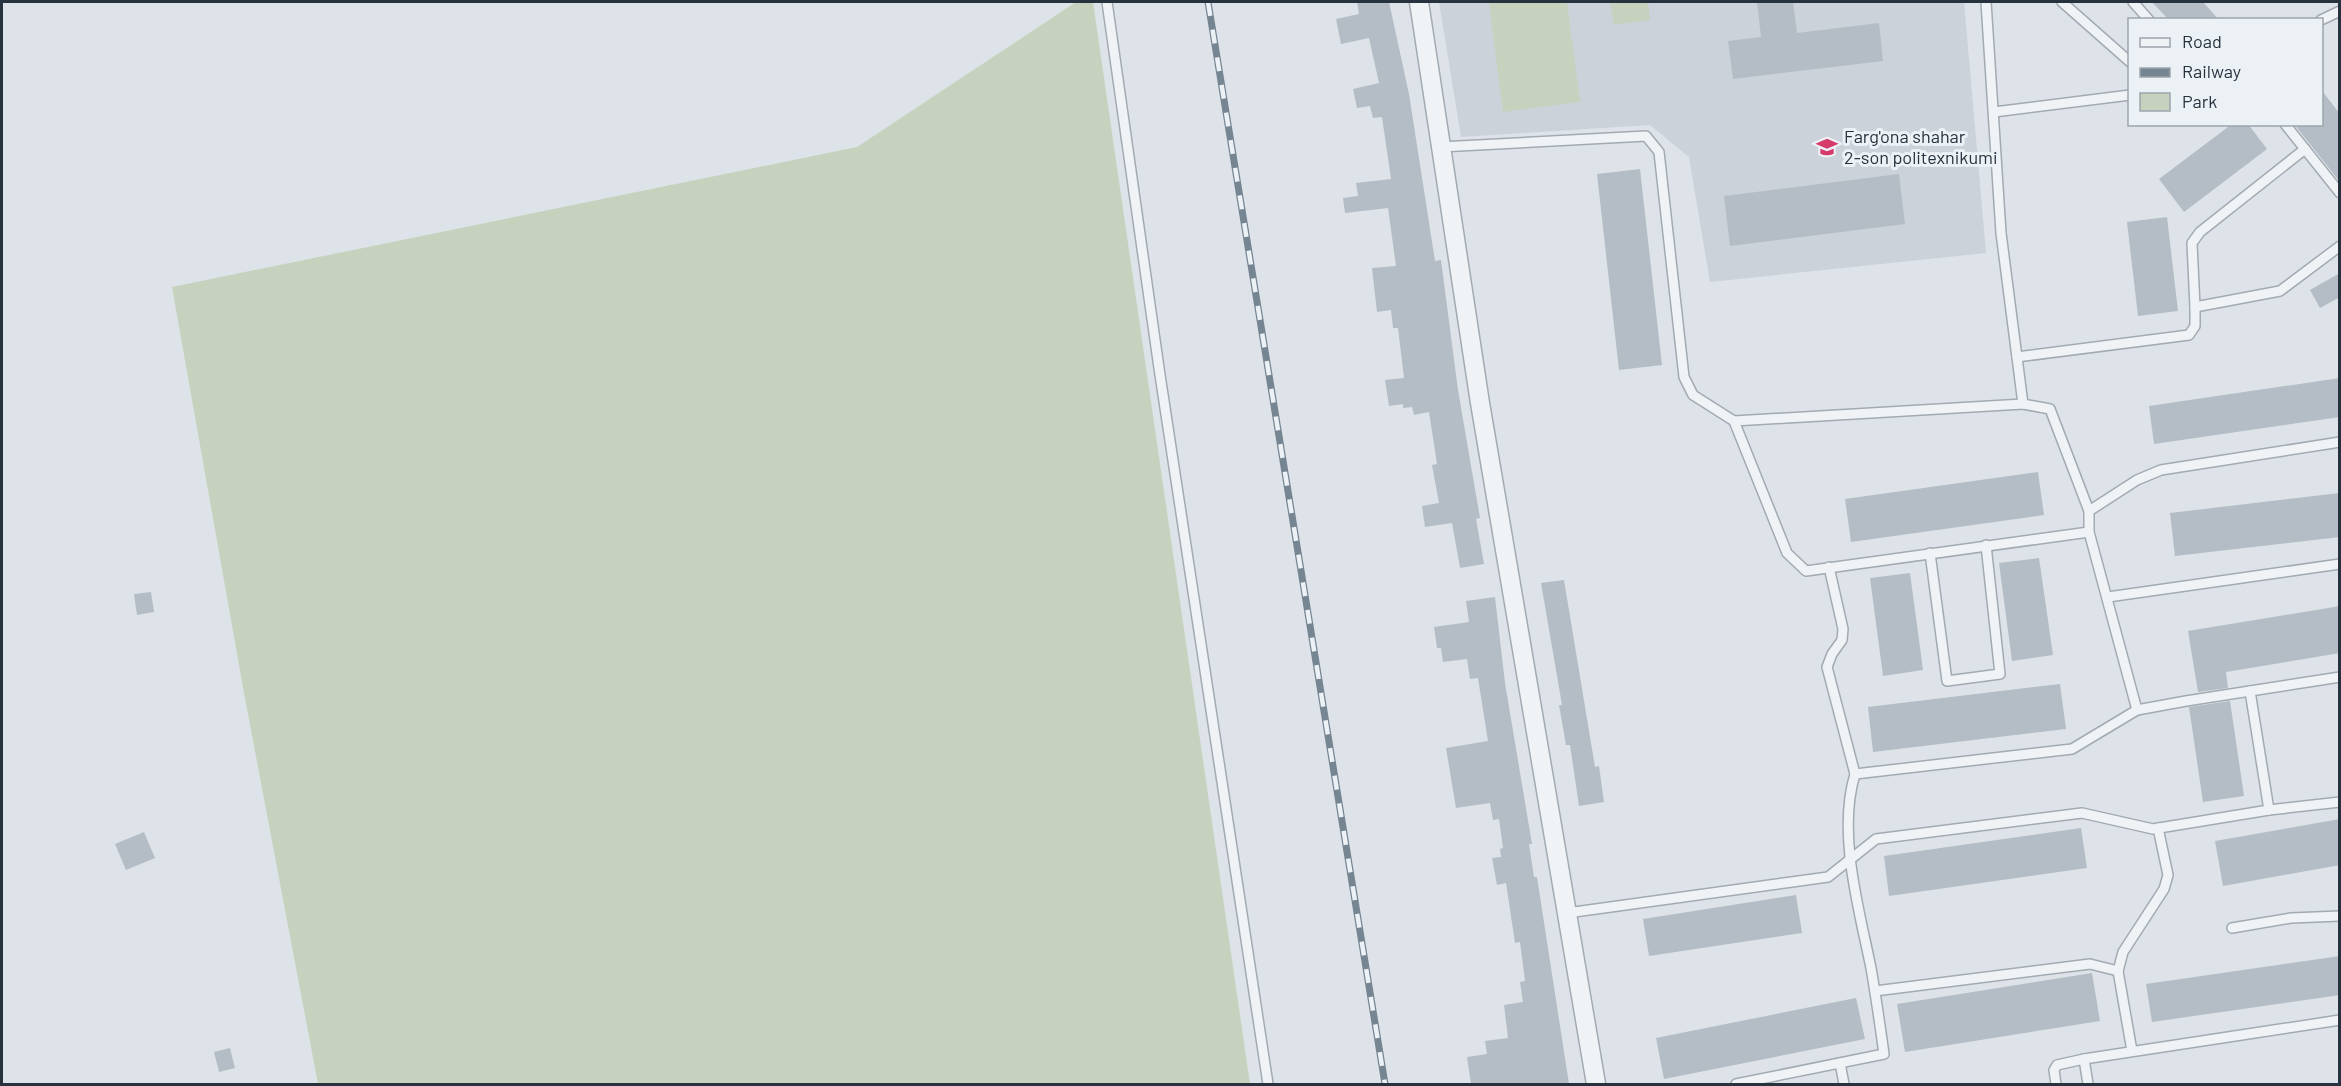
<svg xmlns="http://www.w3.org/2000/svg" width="2341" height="1086" font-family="Barlow,sans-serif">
	<rect width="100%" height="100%" fill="#dde3e8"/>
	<polygon fill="#cbd2da" points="1439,2 1964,2 1986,253 1710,282 1689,157 1650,125 1461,137"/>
	<g fill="#c6d2bd">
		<polygon points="1076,2 1093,2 1250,1084 318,1084 244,693 172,287 857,147"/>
		<polygon points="1489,2 1567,2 1580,102 1503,112"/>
		<polygon points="1610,2 1648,2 1650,20 1614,25"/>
	</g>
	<g fill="#b4bdc5">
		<polygon points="1357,2 1389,2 1409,94 1435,261 1441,260 1458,390 1480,518 1476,519 1484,564 1460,568 1452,523 1425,527 1422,506 1439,503 1432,465 1437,464 1429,412 1414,415 1412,407 1403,408 1403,404 1389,406 1385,380 1404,378 1398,328 1393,328 1391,310 1377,312 1372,268 1396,266 1388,208 1345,213 1343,198 1358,196 1356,183 1391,179 1382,117 1373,118 1370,106 1357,108 1353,89 1379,83 1369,38 1341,44 1336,19 1359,14"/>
		<polygon points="1757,2 1793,2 1797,33 1879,23 1883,61 1733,79 1728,41 1761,37"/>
		<polygon points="2152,2 2203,2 2219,20 2169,20"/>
		<polygon points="2322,91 2340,114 2340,182 2294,124 2322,124"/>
		<polygon points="2232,124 2248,124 2267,149 2184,212 2159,179"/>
		<polygon points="1640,169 1662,365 1619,370 1597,174"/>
		<polygon points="1899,174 1905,224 1730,246 1724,196"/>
		<polygon points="2167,217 2178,311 2138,316 2127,222"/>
		<polygon points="2340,273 2340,297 2320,308 2310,290"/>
		<polygon points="2340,378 2340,417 2154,444 2149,406"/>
		<polygon points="2038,472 2044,515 1851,542 1845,499"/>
		<polygon points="2340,493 2340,537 2175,556 2170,513"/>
		<polygon points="2039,558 2053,655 2012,661 1999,563"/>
		<polygon points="1910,573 1923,670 1883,676 1870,578"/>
		<polygon points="1564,580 1595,767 1599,766 1604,802 1579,806 1570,745 1566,745 1559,705 1562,705 1541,583"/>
		<polygon points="151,592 154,612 137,615 134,594"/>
		<polygon points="1495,597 1505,683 1532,844 1529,844 1534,877 1537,877 1569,1084 1471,1084 1467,1057 1487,1054 1485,1041 1508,1038 1504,1005 1523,1002 1520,982 1525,981 1520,942 1515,943 1506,883 1497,885 1492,858 1501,857 1500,849 1503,848 1499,819 1493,820 1490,803 1456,808 1446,748 1488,741 1478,678 1470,679 1467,659 1443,662 1441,648 1437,648 1434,627 1469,622 1466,601"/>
		<polygon points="2340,606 2340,653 2226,672 2228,688 2198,692 2188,631"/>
		<polygon points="2060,684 2066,729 1873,752 1868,707"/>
		<polygon points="2230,701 2244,796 2203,802 2189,707"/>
		<polygon points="2340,819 2340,865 2223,886 2215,841"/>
		<polygon points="2081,828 2087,868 1889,896 1884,856"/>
		<polygon points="144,832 155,858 126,870 115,844"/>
		<polygon points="1796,895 1802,933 1649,956 1643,919"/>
		<polygon points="2340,956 2340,995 2152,1022 2146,984"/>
		<polygon points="2092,973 2100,1021 1905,1052 1897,1004"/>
		<polygon points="1856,998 1865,1039 1664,1079 1656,1038"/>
		<polygon points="230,1048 235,1068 219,1072 214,1052"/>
	</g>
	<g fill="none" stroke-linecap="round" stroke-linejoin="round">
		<defs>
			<g id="service">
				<polyline points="1107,2 1160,375 1268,1084"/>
				<polyline points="1986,2 2001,233 2023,404 2050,409 2089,511 2089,532 2137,710 2186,701 2340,677"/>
				<polyline points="2062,2 2130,62"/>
				<polyline points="2133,2 2149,20"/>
				<polyline points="2321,20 2340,11"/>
				<polyline points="1994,112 2130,95"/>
				<polyline points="2285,124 2340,193"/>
				<polyline points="1440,147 1646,136 1659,152 1684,377 1693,395 1734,421 2023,404"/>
				<polyline points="2305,149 2200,232 2192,243 2195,307 2280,291 2340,246"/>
				<polyline points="2017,357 2189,335 2195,326 2195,307"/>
				<polyline points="1734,421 1787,553 1806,571 2089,532"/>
				<polyline points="2089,511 2137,480 2161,470 2340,442"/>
				<polyline points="1930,553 1947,681 2000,674 1986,545"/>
				<polyline points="2108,597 2340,564"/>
				<polyline points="2250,691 2269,810 2340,802"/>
				<polyline points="1855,774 2072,749 2137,710"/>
				<polyline points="1567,913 1828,877 1876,839 2082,813 2153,829 2269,810"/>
				<polyline points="2232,928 2291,918 2340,916"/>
				<polyline points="1875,991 2090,964 2118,971"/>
				<polyline points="2132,1051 2118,971 2123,952 2164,889 2168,875 2158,828"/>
				<polyline points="1840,1063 1844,1084"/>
				<path d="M1736 1084 1884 1054C1880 1025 1876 997 1871 968 1859 909 1837 833 1855 774L1827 667 1832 654 1842 640 1843 629 1829 567"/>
				<polyline points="2056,1084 2054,1070 2057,1065 2084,1059"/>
				<polyline points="2088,1084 2084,1059 2340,1020"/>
			</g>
			<polyline id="minor" points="1419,2 1480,403 1596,1084"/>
		</defs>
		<use href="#service" stroke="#a2abb2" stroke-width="12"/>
		<use href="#minor" stroke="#a2abb2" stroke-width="21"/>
		<use href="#service" stroke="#f0f3f6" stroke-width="9"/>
		<use href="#minor" stroke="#f0f3f6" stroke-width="18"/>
		<defs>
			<polyline id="rail" points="1208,2 1385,1084"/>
		</defs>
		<use href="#rail" stroke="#768592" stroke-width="7"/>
		<use href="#rail" stroke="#ecf1f5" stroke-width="4.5" stroke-dasharray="14" stroke-linecap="butt"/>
	</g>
	<defs>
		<symbol id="university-bare" viewBox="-9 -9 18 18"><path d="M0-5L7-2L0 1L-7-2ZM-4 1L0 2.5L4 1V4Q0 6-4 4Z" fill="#d53a6a" stroke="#ecf1f5" stroke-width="2.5" paint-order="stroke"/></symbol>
	</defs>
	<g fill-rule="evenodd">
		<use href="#university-bare" x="1812" y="132" width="30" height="30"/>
	</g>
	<g text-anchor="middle" stroke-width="6" stroke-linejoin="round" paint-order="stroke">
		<g font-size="18" fill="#26333f" stroke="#ecf1f5" text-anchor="start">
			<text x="1844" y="143">Farg'ona shahar<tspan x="1844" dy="21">2-son politexnikumi</tspan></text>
		</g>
	</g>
	<rect width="2341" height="1086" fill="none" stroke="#26333f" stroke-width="6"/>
	<rect x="2128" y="18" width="195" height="108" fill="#ecf1f5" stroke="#9da5ac" stroke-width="1.5"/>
	<rect x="2140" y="38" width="30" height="9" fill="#f0f3f6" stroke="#9da5ac" stroke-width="1.5"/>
	<text x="2182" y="48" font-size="18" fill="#26333f">Road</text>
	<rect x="2140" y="68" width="30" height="9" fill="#768592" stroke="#9da5ac" stroke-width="1.5"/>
	<text x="2182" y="78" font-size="18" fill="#26333f">Railway</text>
	<rect x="2140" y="93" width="30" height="18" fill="#c6d2bd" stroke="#9da5ac" stroke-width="1.5"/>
	<text x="2182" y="108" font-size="18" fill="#26333f">Park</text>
</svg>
